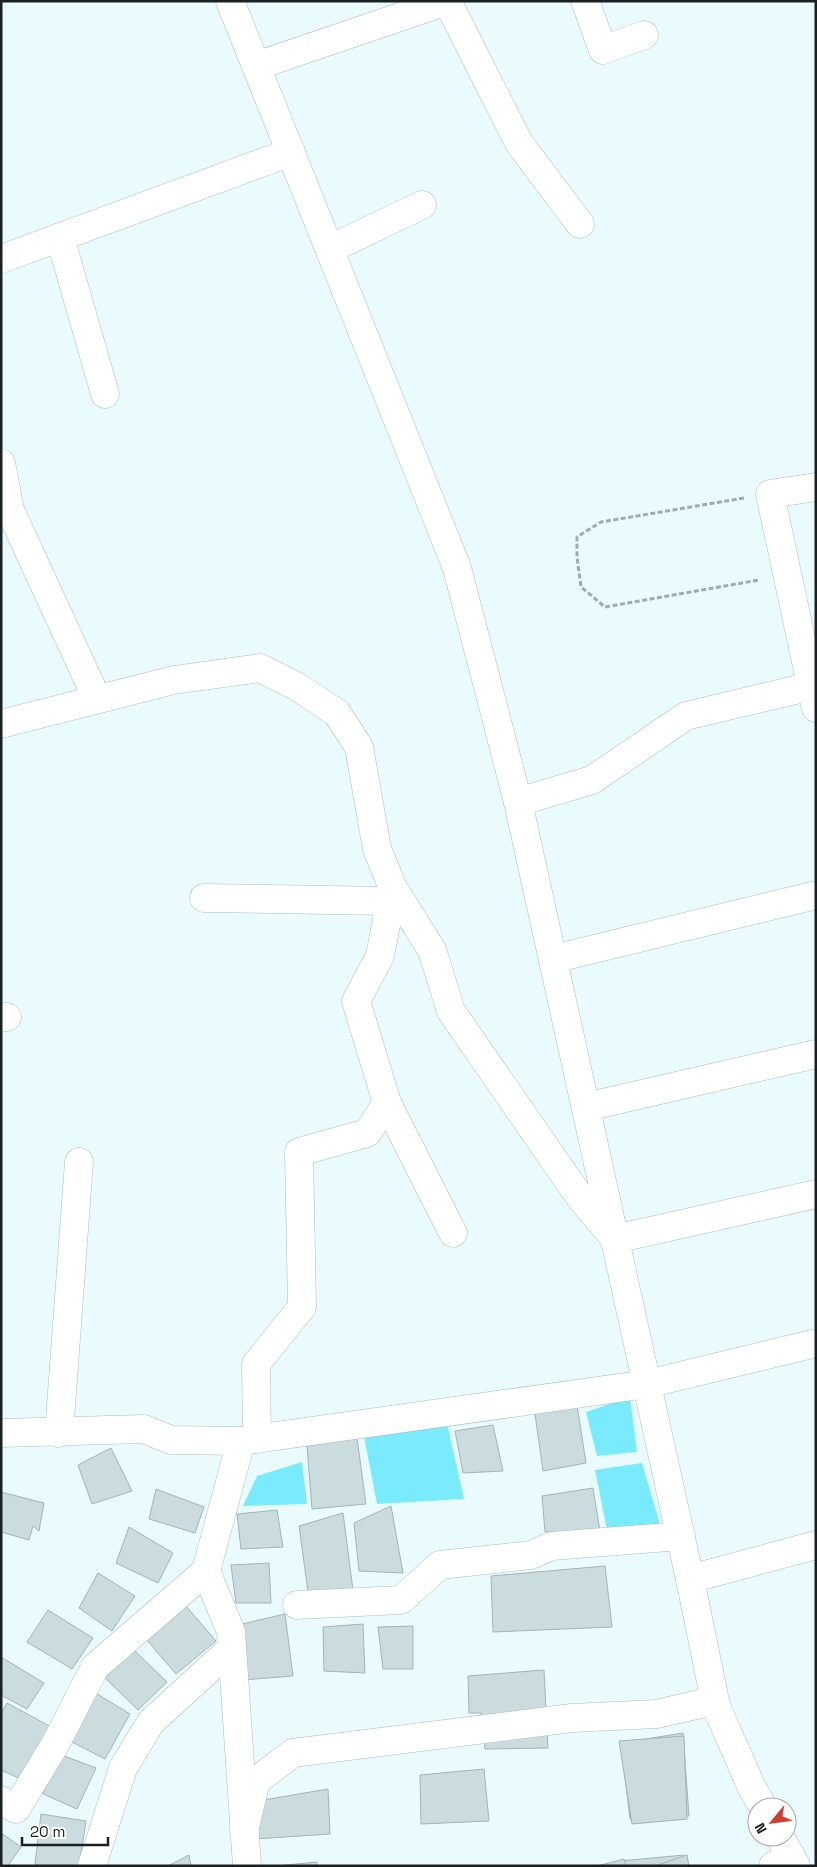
<svg xmlns="http://www.w3.org/2000/svg" width="817" height="1867" font-family="'Space Grotesk',sans-serif">
	<rect width="100%" height="100%" fill="#eafbfe"/>
	<g fill="#7aebfd">
		<polygon points="630,1397 637,1452 597,1456 586,1412"/>
		<polygon points="447,1423 464,1499 377,1504 364,1436"/>
		<polygon points="302,1462 307,1504 243,1506 257,1476"/>
		<polygon points="642,1463 662,1531 608,1535 595,1470"/>
	</g>
	<g fill="#cbdcdf" stroke="#a3b3b6">
		<polygon points="577,1405 586,1463 543,1471 535,1414"/>
		<polygon points="493,1425 503,1471 463,1473 455,1431"/>
		<polygon points="357,1438 366,1504 312,1509 307,1446"/>
		<polygon points="111,1448 132,1491 92,1504 78,1465"/>
		<polygon points="593,1488 600,1531 545,1532 542,1496"/>
		<polygon points="156,1489 204,1507 195,1533 149,1519"/>
		<polygon points="1,1492 44,1503 39,1531 33,1526 29,1540 1,1532"/>
		<polygon points="391,1506 403,1573 359,1571 354,1523"/>
		<polygon points="277,1510 283,1547 241,1549 237,1514"/>
		<polygon points="343,1513 353,1590 308,1592 299,1526"/>
		<polygon points="129,1527 173,1553 158,1583 116,1563"/>
		<polygon points="269,1563 271,1603 236,1603 231,1565"/>
		<polygon points="605,1566 612,1627 493,1632 491,1576"/>
		<polygon points="98,1573 135,1596 112,1631 79,1608"/>
		<polygon points="185,1605 216,1641 176,1674 146,1639"/>
		<polygon points="48,1610 93,1638 72,1669 27,1642"/>
		<polygon points="285,1614 293,1676 243,1680 242,1624"/>
		<polygon points="363,1624 365,1673 324,1671 323,1627"/>
		<polygon points="413,1626 413,1669 383,1669 378,1627"/>
		<polygon points="132,1648 167,1682 138,1710 105,1678"/>
		<polygon points="1,1657 44,1683 27,1709 1,1695"/>
		<polygon points="544,1670 548,1748 485,1749 481,1713 469,1713 468,1676"/>
		<polygon points="89,1689 130,1714 105,1759 72,1742"/>
		<polygon points="7,1703 53,1728 25,1781 1,1770 1,1714"/>
		<polygon points="683,1733 689,1816 630,1819 621,1743"/>
		<polygon points="684,1736 687,1819 632,1824 619,1741"/>
		<polygon points="59,1754 96,1768 77,1809 43,1794"/>
		<polygon points="484,1769 489,1821 421,1824 420,1775"/>
		<polygon points="328,1789 330,1834 255,1839 263,1800"/>
		<polygon points="41,1814 86,1821 79,1866 41,1866 35,1864"/>
		<polygon points="1,1833 21,1847 8,1866 1,1866"/>
		<polygon points="189,1855 191,1866 168,1866"/>
		<polygon points="684,1855 686,1866 602,1866 620,1861"/>
		<polygon points="687,1855 689,1866 655,1866"/>
		<polygon points="624,1859 626,1866 597,1866"/>
		<polygon points="317,1862 317,1866 276,1866"/>
	</g>
	<g fill="none" stroke-linecap="round" stroke-linejoin="round">
		<defs>
			<g id="street">
				<polyline points="447,1 519,143 580,224"/>
				<polyline points="585,1 603,50 644,35"/>
				<polyline points="256,66 447,1"/>
				<polyline points="60,237 105,394"/>
				<polyline points="330,249 422,205"/>
				<polyline points="1,259 291,152"/>
				<polyline points="1,463 10,510 97,699"/>
				<polyline points="816,487 770,494 816,708"/>
				<polyline points="1,724 174,680 260,668 296,686 337,713 359,747 377,849 393,888 432,950 451,1011 579,1196 615,1239 816,1194"/>
				<polyline points="518,802 592,780 686,716 816,685"/>
				<polyline points="204,898 390,901"/>
				<polyline points="553,959 816,895"/>
				<polyline points="1,1017 7,1017"/>
				<polyline points="387,1103 453,1233"/>
				<polyline points="586,1107 816,1054"/>
				<polyline points="1,1433 144,1429 171,1440 241,1441 647,1384 816,1343"/>
				<polyline points="59,1433 79,1162"/>
				<polyline points="257,1439 256,1364 302,1307 299,1152 367,1133 387,1103 356,1001 380,956 393,888"/>
				<polyline points="241,1441 206,1571 231,1632 247,1866"/>
				<polyline points="690,1579 816,1545"/>
				<polyline points="297,1605 401,1600 440,1565 531,1555 552,1546 681,1536"/>
				<polyline points="1,1800 16,1809 56,1743 95,1667 206,1571"/>
				<polyline points="244,1831 256,1781 293,1753 572,1718 656,1714 709,1702 716,1706"/>
				<polyline points="92,1866 123,1768 151,1722 231,1649"/>
				<polyline points="773,1866 791,1856"/>
			</g>
			<g id="secondary">
				<polyline points="230,1 457,568 518,802 690,1579 716,1706 752,1788 763,1807"/>
				<polyline points="780,1837 796,1866"/>
			</g>
		</defs>
		<use href="#street" stroke="#acbdbf" stroke-width="29"/>
		<use href="#secondary" stroke="#acbdbf" stroke-width="29"/>
		<polyline stroke="#9facaf" stroke-width="3" stroke-dasharray="5 2.5" stroke-linecap="butt" points="744,498 601,522 577,537 577,557 581,587 605,607 759,580"/>
		<use href="#street" stroke="#fff" stroke-width="28"/>
		<use href="#secondary" stroke="#fff" stroke-width="28"/>
	</g>
	<rect width="817" height="1867" fill="none" stroke="#1b2123" stroke-width="5"/>
	<g transform="translate(772 1822) rotate(241)"><circle r="24" fill="#ffffff" stroke="#a4a6a7"/>
	<path d="M0-4L9 19L0 12L-9 19Z" fill="#cc3f32"/>
	<text y="-8" font-size="14" font-weight="bold" text-anchor="middle" fill="#1b2123">N</text>
	</g>
	<path d="M22 1837v8h86v-8" fill="none" stroke="#1b2123" stroke-width="2.5"/>
	<text x="30" y="1837" font-size="15" fill="#1b2123" stroke="#ffffff" stroke-width="4" paint-order="stroke">20 m</text>
</svg>
